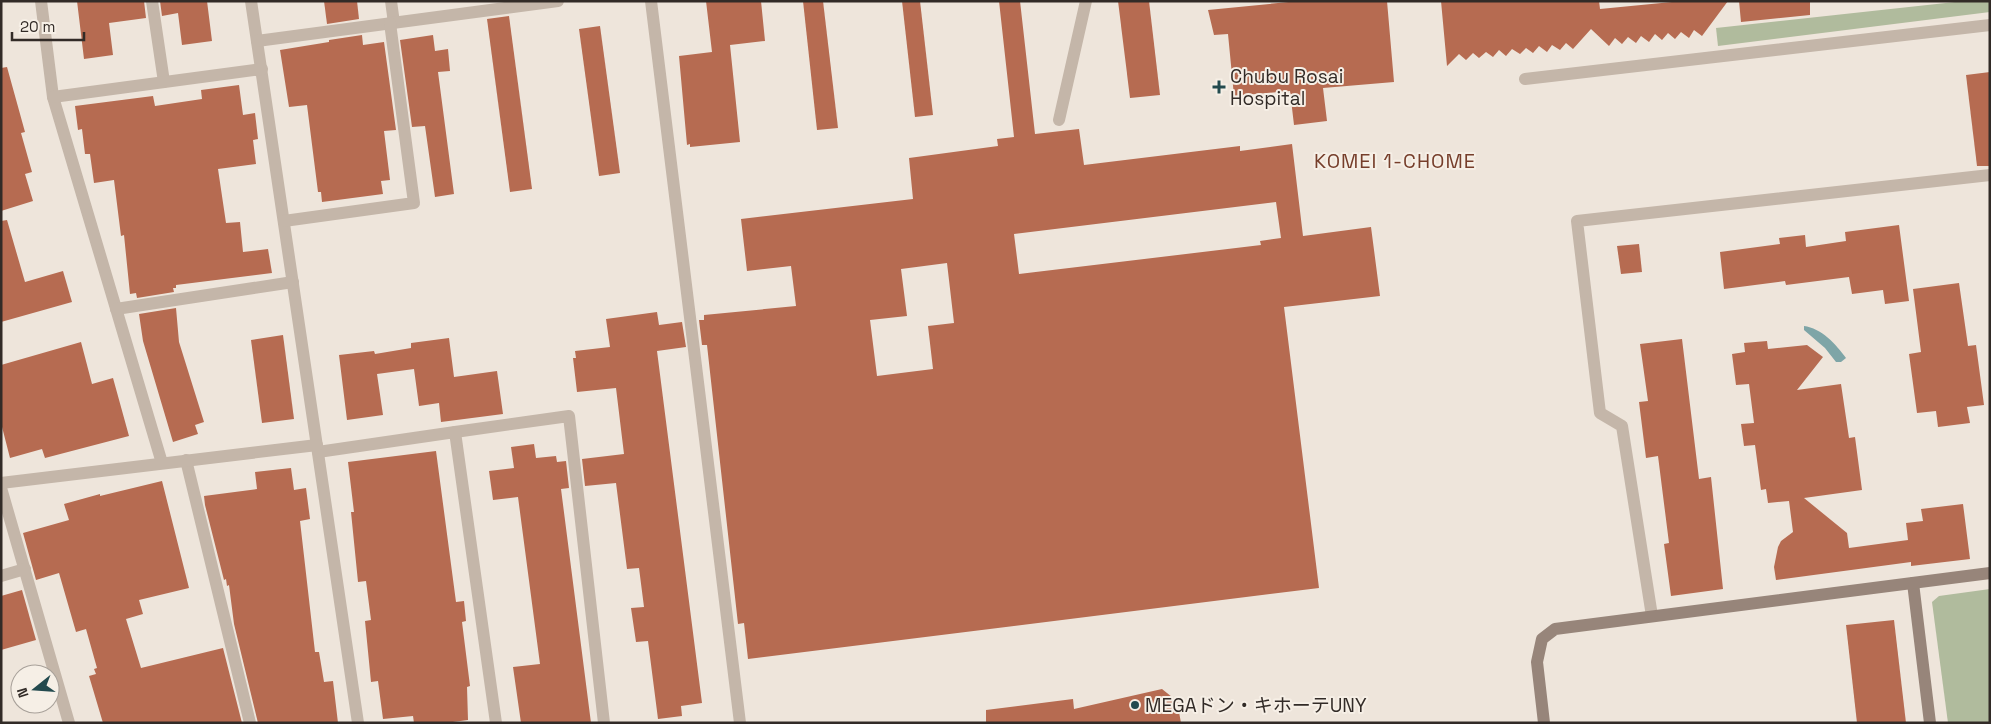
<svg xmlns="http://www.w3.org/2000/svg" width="1991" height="724" font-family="'Space Grotesk','Noto Sans JP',sans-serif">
	<rect width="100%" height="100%" fill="#eee5db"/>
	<g fill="#b0bb9d">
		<polygon points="1964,1 1990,1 1990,12 1718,46 1716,28"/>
		<polygon points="1990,589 1990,723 1948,723 1932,602 1939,596"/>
	</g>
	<path fill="#7ea5a7" d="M1804 326C1821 328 1836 344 1846 358L1841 362H1836L1825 348 1804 330Z"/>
	<g fill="#b66b51" fill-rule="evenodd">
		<polygon points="77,1 144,1 146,18 109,23 113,55 84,59"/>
		<polygon points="160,1 207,1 212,41 182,45 178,13 162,16"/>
		<polygon points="324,1 357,1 359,19 327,24"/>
		<polygon points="706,1 761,1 765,41 730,45 740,142 690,147 690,144 687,145 679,56 712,52"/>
		<polygon points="803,1 823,1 838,128 817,130"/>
		<polygon points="902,1 920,1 933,115 915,117"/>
		<path d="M999 1H1020L1035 134 1079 129 1084 165 1240 146V151L1292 144 1303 236 1371 227 1380 296 1284 307 1319 588 748 659 744 623 738 624 707 345H702L699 320H704V315L796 306 791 266 747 271 741 219 913 199 909 158 998 146 997 139 1014 137ZM1276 202 1281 238 1260 241 1261 245 1019 274 1014 234ZM947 263 954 323 928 326 933 369 877 376 870 320 907 316 901 269Z"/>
		<polygon points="1118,1 1149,1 1160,95 1130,98"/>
		<polygon points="1299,1 1387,1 1394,82 1323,88 1327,121 1294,125 1290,91 1234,96 1228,34 1214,35 1208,10"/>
		<polygon points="1441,1 1599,1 1600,9 1682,1 1728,1 1702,36 1694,30 1689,38 1681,32 1675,39 1668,33 1662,40 1655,34 1649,42 1641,36 1636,43 1628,37 1622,44 1615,38 1609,46 1591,29 1573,49 1566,43 1560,50 1552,45 1547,52 1539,46 1533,53 1526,48 1520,54 1512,49 1506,56 1499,50 1493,57 1486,52 1479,58 1473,53 1466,60 1459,54 1447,66"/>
		<polygon points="1739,1 1810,1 1810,15 1741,22"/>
		<polygon points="509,16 532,189 510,192 487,19"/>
		<polygon points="600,26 620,173 599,176 579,29"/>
		<polygon points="362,35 363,45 384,42 396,130 384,131 390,180 381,181 383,194 322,202 321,192 318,192 307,105 289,107 280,50 329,42 329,40"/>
		<polygon points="433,35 435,51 448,49 450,71 438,72 454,194 435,197 425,126 412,127 400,40"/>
		<polygon points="7,67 25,132 21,133 32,172 25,174 33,201 1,211 1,68"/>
		<polygon points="1990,72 1990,166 1977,166 1966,75"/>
		<polygon points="239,85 243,115 255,113 258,139 253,140 256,164 218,169 226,223 240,222 243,252 268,249 272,273 176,285 176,288 173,288 174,292 137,298 136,293 130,294 124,235 121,236 114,180 94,183 90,154 85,154 82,129 78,130 75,106 153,96 155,106 202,99 201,90"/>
		<polygon points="7,220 25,282 63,271 72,302 1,322 1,221"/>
		<polygon points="1899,225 1909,301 1885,304 1883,290 1852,294 1849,277 1786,285 1785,281 1724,289 1720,252 1780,244 1779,238 1805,235 1806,247 1846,241 1845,232"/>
		<polygon points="1639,244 1642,272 1621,274 1617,246"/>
		<polygon points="1959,283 1968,346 1976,345 1984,405 1967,407 1970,423 1938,427 1936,411 1917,413 1909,354 1921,352 1913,289"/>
		<polygon points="176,308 179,342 204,422 195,425 198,434 173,442 143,341 139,314"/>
		<polygon points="657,312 659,325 682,322 686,347 657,351 702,703 681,706 682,716 658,719 648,641 636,642 631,608 644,607 639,568 627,569 616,483 585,486 582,459 624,454 616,388 577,392 573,358 576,358 575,351 610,347 606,319"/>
		<polygon points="283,335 294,419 262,423 251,340"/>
		<polygon points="449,338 454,377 497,371 503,414 441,422 439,403 419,406 414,369 377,374 383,415 347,420 339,355 374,351 375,354 411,348 411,343"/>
		<polygon points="1682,339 1699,479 1711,477 1723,589 1671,596 1664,544 1669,543 1658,456 1646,458 1639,402 1648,401 1640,344"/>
		<polygon points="1767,341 1768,349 1807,345 1823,357 1797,390 1841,384 1849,438 1855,437 1862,490 1804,498 1847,533 1849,548 1908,540 1906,523 1923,521 1921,509 1963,504 1970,559 1911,566 1911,562 1776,580 1774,567 1778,547 1781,541 1793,532 1789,501 1768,503 1766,489 1761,490 1755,445 1744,446 1741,424 1754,423 1749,384 1736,385 1732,354 1745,352 1744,343"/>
		<polygon points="81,342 92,384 113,378 129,436 45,458 42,449 10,458 1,423 1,365"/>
		<polygon points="534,444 536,458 556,456 557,462 566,461 569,488 561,489 591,723 521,723 513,667 540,664 518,497 493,500 489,471 514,468 511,447"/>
		<polygon points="436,451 456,602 464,601 466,621 462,622 470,686 467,687 468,720 445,723 414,723 413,716 383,719 378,681 371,682 365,621 371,620 366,581 358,582 351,512 354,512 348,462"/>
		<polygon points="291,468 294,490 306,488 310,519 300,521 315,652 319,652 324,682 333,681 338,723 258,723 234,624 229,585 227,586 226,579 224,580 205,505 204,496 257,489 255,472"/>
		<polygon points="162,481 189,588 139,600 143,614 126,619 141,668 223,648 242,723 103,723 89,676 96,674 94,669 97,668 86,629 76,632 59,573 36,580 23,533 69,520 64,504 100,494 100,496"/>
		<polygon points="22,590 36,640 1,650 1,596"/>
		<polygon points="1894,620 1906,723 1857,723 1846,625"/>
		<polygon points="1162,689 1177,701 1181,723 986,723 986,710 1073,699 1074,709"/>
	</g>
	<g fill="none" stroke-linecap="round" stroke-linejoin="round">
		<g stroke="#c4b6a9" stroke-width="12">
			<polyline points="152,1 164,82"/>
			<polyline points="1525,79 1990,25"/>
			<polyline points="1059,120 1086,1"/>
			<polyline points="455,432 569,416 604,723"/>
			<polyline points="186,460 250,723"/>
			<polyline points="1,488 69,723"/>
			<polyline points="1,576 25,569"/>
			<polyline points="1652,616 1622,426 1600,413 1577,221 1990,175"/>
		</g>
		<g stroke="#c4b6a9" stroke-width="12">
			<polyline points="41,1 53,97 162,463"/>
			<polyline points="251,1 358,723"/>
			<polyline points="391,1 394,23"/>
			<polyline points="651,1 740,723"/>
			<polyline points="257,41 558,1"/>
			<polyline points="53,97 262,69"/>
			<polyline points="284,221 414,203 390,23"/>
			<polyline points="116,309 293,282"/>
			<polyline points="318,452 455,432 496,723"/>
			<polyline points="1,483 317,445"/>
		</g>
		<g stroke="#97857a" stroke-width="12">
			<polyline points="1913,583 1930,723"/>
			<polyline points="1544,723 1537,662 1542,639 1555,629 1990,573"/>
		</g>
	</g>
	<g fill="#234a4e" stroke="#f6efe6" stroke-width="2">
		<path d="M1216.5 79.5h5v5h5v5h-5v5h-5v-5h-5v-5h5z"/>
		<circle cx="1135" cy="705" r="5"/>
	</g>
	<g text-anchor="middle" stroke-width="4" stroke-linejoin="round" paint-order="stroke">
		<g font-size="19" fill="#322b27" stroke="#f6efe6" text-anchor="start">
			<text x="1230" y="83">Chubu Rosai<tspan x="1230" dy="22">Hospital</tspan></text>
			<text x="1145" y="712">MEGAドン・キホーテUNY</text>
		</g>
		<g font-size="20" letter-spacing="1" fill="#763e2b" stroke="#f6efe6">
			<text x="1395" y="168">KOMEI 1-CHOME</text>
		</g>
	</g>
	<rect width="1991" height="724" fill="none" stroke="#322b27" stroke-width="5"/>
	<g transform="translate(35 689) rotate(253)"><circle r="24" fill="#f6efe6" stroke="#a8a19a"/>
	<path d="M0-4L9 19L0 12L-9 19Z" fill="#234a4e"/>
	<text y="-8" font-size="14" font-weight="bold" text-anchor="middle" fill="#322b27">N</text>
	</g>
	<path d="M12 32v8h72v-8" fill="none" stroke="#322b27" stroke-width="2.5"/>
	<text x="20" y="32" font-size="15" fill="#322b27" stroke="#f6efe6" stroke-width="4" paint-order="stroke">20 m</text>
</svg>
